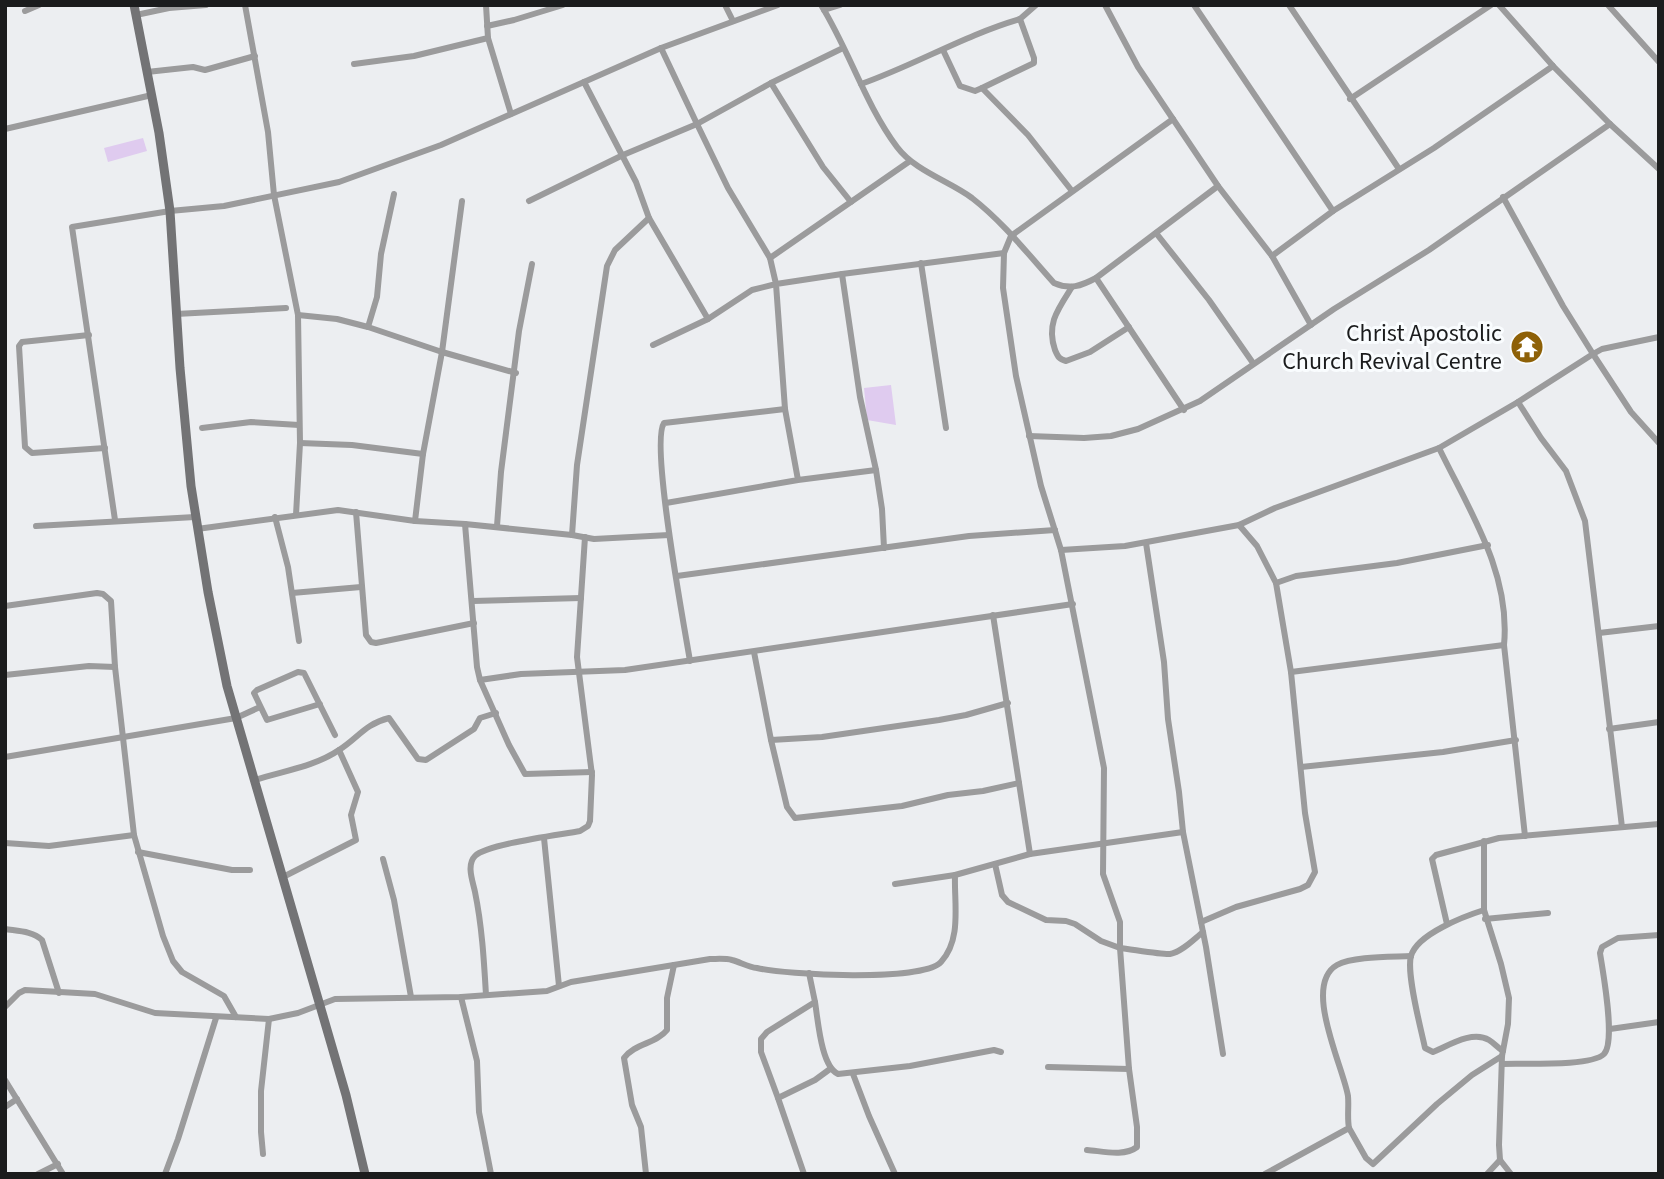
<svg xmlns="http://www.w3.org/2000/svg" width="1664" height="1179" font-family="'Source Sans 3',sans-serif">
	<rect width="100%" height="100%" fill="#eceef1"/>
	<g fill="#dfcbef">
		<polygon points="143,138 147,151 108,162 104,148"/>
		<polygon points="891,385 896,425 867,420 864,388"/>
	</g>
	<g fill="none" stroke-linecap="round" stroke-linejoin="round">
		<g stroke="#9b9b9c" stroke-width="6">
			<polyline points="245,5 268,132 274,195 298,315 337,319 368,327"/>
			<polyline points="725,5 733,21"/>
			<path d="M821 5C849 50 865 104 897 147 915 171 949 181 972 198 1003 222 1028 254 1054 283 1070 290 1081 286 1096 278L1218 186"/>
			<polyline points="1036,5 1020,19 1034,58 1034,63 982,88 1028,135 1072,191"/>
			<polyline points="1105,5 1138,67 1218,186 1272,256 1311,325"/>
			<polyline points="1194,5 1333,211"/>
			<polyline points="1289,5 1399,169"/>
			<polyline points="1499,5 1553,66 1610,124 1659,169"/>
			<polyline points="1608,5 1659,62"/>
			<polyline points="824,10 840,5"/>
			<polyline points="25,11 39,5"/>
			<polyline points="136,15 169,8 206,5"/>
			<polyline points="487,26 514,20 563,5"/>
			<polyline points="488,38 511,114"/>
			<polyline points="943,50 960,86 975,91 982,88"/>
			<polyline points="354,64 414,56 488,38 486,5"/>
			<polyline points="147,72 193,67 205,70 255,56"/>
			<polyline points="584,82 636,182 649,218 708,319 653,345"/>
			<polyline points="771,83 823,167 851,202"/>
			<path d="M861 84C915 65 965 35 1020 19"/>
			<polyline points="1350,99 1491,5"/>
			<polyline points="5,129 152,95"/>
			<polyline points="394,194 381,254 377,297 368,327 442,352 462,201"/>
			<polyline points="1503,197 1563,306 1593,354 1602,349 1659,337"/>
			<polyline points="529,201 623,155 697,124 661,48"/>
			<polyline points="649,218 615,250 607,266 577,465 572,535 465,524 477,667 480,680 521,674 625,670 1073,604"/>
			<polyline points="1156,233 1209,300 1253,363"/>
			<polyline points="1272,256 1333,211 1434,148 1553,66"/>
			<polyline points="770,258 910,161"/>
			<polyline points="921,263 946,428"/>
			<polyline points="842,274 1004,253 1011,236 1173,119"/>
			<polyline points="1096,278 1184,410"/>
			<path d="M1072 287C1058 309 1046 324 1055 350 1058 357 1059 359 1066 361L1090 352 1129 327"/>
			<polyline points="176,314 286,308"/>
			<polyline points="708,319 752,290 776,284 770,258 728,188 697,124 771,83 843,48"/>
			<polyline points="89,335 22,342 19,346 25,447 32,453 105,448"/>
			<polyline points="1518,402 1593,354 1631,412 1659,443"/>
			<polyline points="202,428 251,422 299,425"/>
			<polyline points="1029,436 1084,438 1111,436 1138,429 1200,401 1334,309 1429,250 1610,124"/>
			<polyline points="300,443 352,445 423,454"/>
			<polyline points="876,470 882,509 884,548"/>
			<polyline points="666,503 798,480 785,409 776,284 842,274 860,397 876,470 798,480"/>
			<polyline points="356,512 366,635 371,642 376,643 474,623"/>
			<polyline points="296,515 300,443 298,315"/>
			<polyline points="275,517 288,567 299,641"/>
			<polyline points="115,520 72,227 170,211 224,206 339,182 441,145 661,48 778,5"/>
			<polyline points="415,521 423,454 442,352 516,373"/>
			<polyline points="36,526 195,517"/>
			<polyline points="497,526 501,472 519,331 532,264"/>
			<polyline points="197,529 338,510 415,521 465,524"/>
			<polyline points="572,535 594,539 669,535"/>
			<polyline points="1146,543 1164,662 1168,719 1179,792 1183,832 1206,947 1223,1054"/>
			<polyline points="1061,550 1125,546 1239,525 1275,508 1439,448"/>
			<polyline points="677,576 969,536 1055,530"/>
			<polyline points="1276,583 1296,576 1397,563 1488,545"/>
			<polyline points="292,593 361,587"/>
			<polyline points="473,601 581,598"/>
			<polyline points="5,606 97,593 103,594 111,601 115,667 134,835 163,936 173,961 182,972 224,996 236,1017"/>
			<polyline points="993,615 1030,854"/>
			<polyline points="1599,633 1659,626"/>
			<polyline points="754,652 771,740 822,737 939,720 966,715 1008,703"/>
			<path d="M690 661C684 625 650 443 664 423L785 409"/>
			<polyline points="1291,672 1504,645"/>
			<polyline points="5,675 89,666 115,667"/>
			<polyline points="480,680 509,745 525,774 592,772"/>
			<polyline points="320,704 267,720 254,693 257,690 298,672 304,673 335,735"/>
			<polyline points="1609,729 1659,722"/>
			<polyline points="771,740 787,807 795,818 902,806 948,795 983,791 1019,783"/>
			<polyline points="5,757 236,718 260,707"/>
			<polyline points="1301,767 1443,752 1516,740"/>
			<path d="M255 780C282 771 314 767 339 750 358 738 365 724 389 718L418 759 426 760 474 729 480 718 496 713"/>
			<path d="M1525 836 1504 645C1511 573 1469 510 1439 448L1518 402 1541 438 1566 471 1585 521 1622 827"/>
			<polyline points="544,838 559,986"/>
			<polyline points="1484,841 1484,910 1501,964 1509,998 1508,1024 1502,1056 1499,1145 1500,1160 1511,1174"/>
			<polyline points="5,843 49,846 134,835"/>
			<polyline points="138,852 232,870 250,870"/>
			<polyline points="383,859 394,900 411,997"/>
			<polyline points="995,864 1002,895 1008,902 1046,920 1066,921 1075,924 1101,941 1120,948 1120,922 1103,874 1104,768 1061,550 1041,486 1016,376 1003,288 1004,253"/>
			<polyline points="283,877 356,840 351,815 358,792 339,750"/>
			<polyline points="895,884 955,875"/>
			<path d="M1484 910C1465 916 1417 934 1411 956 1406 973 1421 1029 1425 1048L1433 1052C1448 1046 1472 1030 1489 1040 1494 1043 1498 1048 1503 1051"/>
			<polyline points="1485,919 1548,913"/>
			<polyline points="1201,922 1236,907 1300,889 1308,885 1315,872 1305,813 1291,672 1276,583 1257,546 1239,525"/>
			<polyline points="1447,924 1432,859 1436,855 1499,838 1659,824"/>
			<path d="M5 929C17 931 33 931 42 940L59 993"/>
			<path d="M486 995C484 961 482 926 475 892 473 882 466 865 475 856 487 844 559 835 580 831L588 826 590 821 592 775 577 657 585 537"/>
			<polyline points="461,997 477,1061 479,1112 491,1174"/>
			<path d="M815 1002C818 1020 821 1066 838 1074L910 1066 994 1050 1001 1052"/>
			<path d="M5 1007 19 993 25 990 95 994 155 1013 269 1019 298 1013 335 999 461 997 547 991 571 982 710 959C717 959 725 958 732 960 740 962 748 967 757 968 785 975 923 982 941 962 962 939 954 904 955 875L1030 854 1183 832"/>
			<polyline points="1610,1029 1659,1022"/>
			<path d="M1502 1064C1522 1063 1591 1067 1604 1054 1616 1041 1603 973 1600 953L1602 947 1618 938 1659 935"/>
			<polyline points="1048,1067 1129,1069"/>
			<polyline points="853,1074 869,1116 895,1174"/>
			<polyline points="5,1080 63,1174"/>
			<polyline points="778,1098 761,1052 761,1039 767,1032 815,1002 809,973"/>
			<polyline points="5,1107 17,1099"/>
			<polyline points="1349,1128 1366,1158 1373,1164 1437,1104 1472,1075 1502,1056"/>
			<path d="M1087 1150C1102 1151 1124 1157 1137 1147V1127L1129 1069 1120 948C1130 949 1164 955 1170 954 1182 952 1194 939 1203 932"/>
			<polyline points="263,1154 261,1132 261,1091 269,1019"/>
			<polyline points="38,1174 58,1164"/>
			<polyline points="165,1174 178,1139 216,1018"/>
			<path d="M646 1174 641 1127 632 1105 624 1058C635 1043 656 1044 667 1030V998L674 965"/>
			<polyline points="804,1174 778,1098 815,1080 830,1069"/>
			<path d="M1265 1174 1349 1128C1347 1117 1349 1107 1348 1096 1343 1066 1302 985 1337 965 1353 956 1391 957 1411 956"/>
			<polyline points="1487,1174 1500,1160"/>
		</g>
		<polyline stroke="#737375" stroke-width="9" points="134,5 159,133 170,211 180,368 191,486 208,592 227,686 346,1095 365,1174"/>
	</g>
	<defs>
		<symbol id="temple-disc" viewBox="-11 -11 22 22"><circle r="9.5" fill="#8e6108" stroke="#f9fcfe"/><path d="M0-6L5-2H3V0L6.5 2.5H4V6H1.5V3h-3V6H-4V2.5H-6.5L-3 0V-2H-5Z" fill="#fff"/></symbol>
	</defs>
	<g fill-rule="evenodd">
		<use href="#temple-disc" x="1508" y="328" width="38" height="38"/>
	</g>
	<g text-anchor="middle" stroke-width="6" stroke-linejoin="round" paint-order="stroke">
		<g font-size="24" fill="#1b1c1d" stroke="#f9fcfe" text-anchor="end">
			<text x="1502" y="341">Christ Apostolic<tspan x="1502" dy="28">Church Revival Centre</tspan></text>
		</g>
	</g>
	<rect width="1664" height="1179" fill="none" stroke="#1b1c1d" stroke-width="14"/>
</svg>
